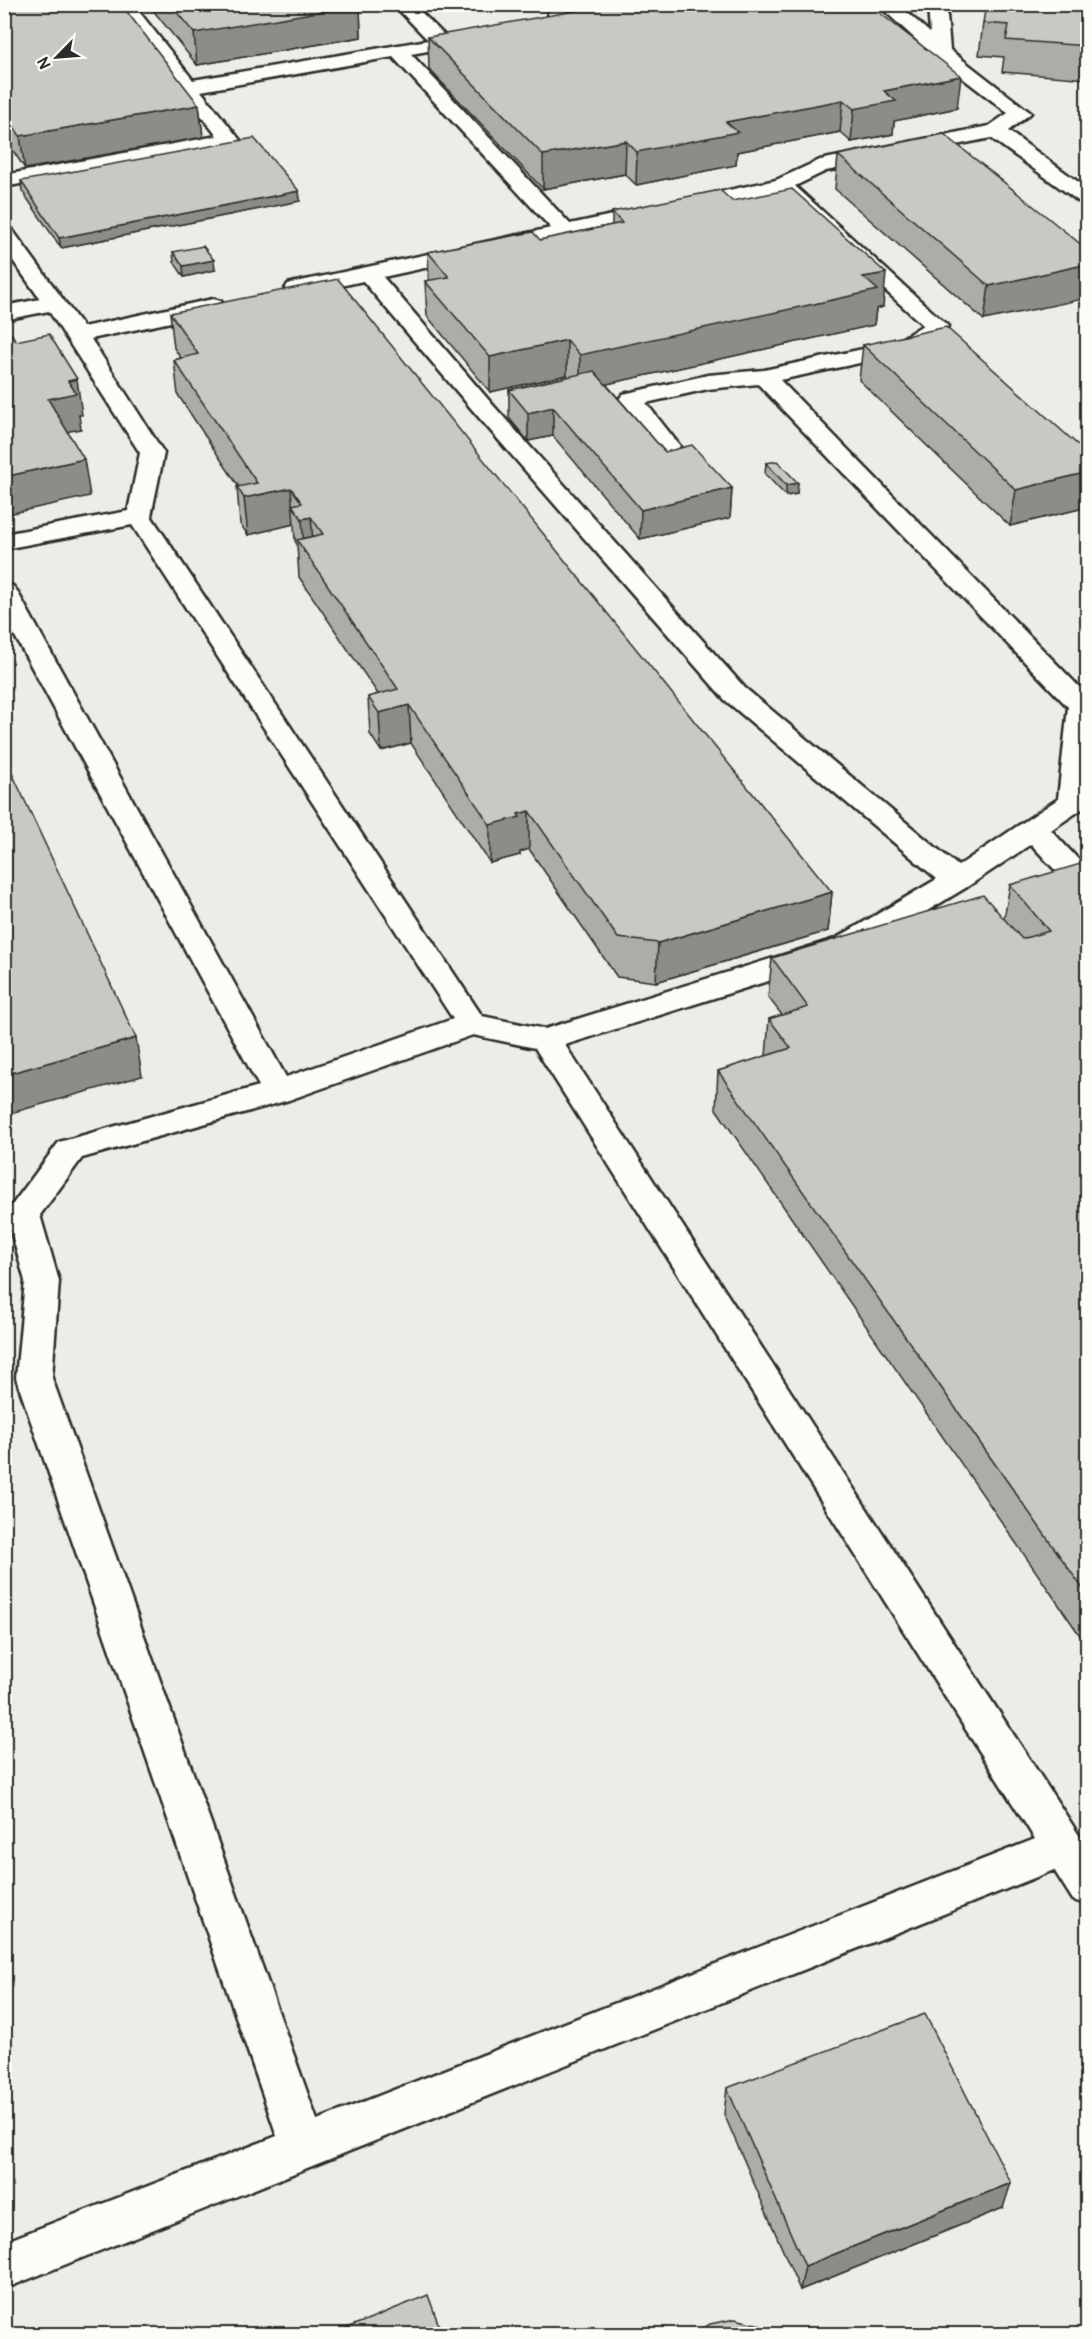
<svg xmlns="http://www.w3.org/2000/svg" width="1092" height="2339" font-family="Pangolin,sans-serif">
	<rect width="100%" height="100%" fill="#fdfcf7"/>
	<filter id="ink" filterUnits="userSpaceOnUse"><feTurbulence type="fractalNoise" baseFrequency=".0167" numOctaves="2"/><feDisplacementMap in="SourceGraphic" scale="12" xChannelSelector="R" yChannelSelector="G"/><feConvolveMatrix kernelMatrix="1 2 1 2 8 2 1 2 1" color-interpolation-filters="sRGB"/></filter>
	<g filter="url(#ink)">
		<rect fill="#edece8" x="5" y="5" width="1082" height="2329"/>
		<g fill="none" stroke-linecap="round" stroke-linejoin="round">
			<defs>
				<g id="minor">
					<path d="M114 4H133L193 80 428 40 393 4H413L446 37 472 32 479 34 481 38 479 42 411 54 570 224 776 180 820 160 989 126 1008 113 934 56 877 4H898L930 33 928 4H946L950 50 1031 113 1008 131 1088 189V205L1081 203 991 138 826 171 795 186 948 326 945 331 911 352 780 380 1088 696 1086 803 1082 809 1051 830 1088 870V897L1078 895 1031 844 967 887 857 953 565 1045 1088 1849V1905L1073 1900 1054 1870 4 2289V2242L277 2136 16 1378 25 1281 6 1213 59 1142 259 1086 4 616V583L13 586 17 591 286 1077 453 1019 132 525 4 549V534L128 511 140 453 49 311 4 320V306L40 299 4 248V226L11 228 83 327 213 299 221 301 224 306 221 311 213 313 91 339 164 453 151 516 482 1016 545 1029 835 939 937 879 725 700 476 414 363 281 296 296 288 294 285 289 288 284 296 282 551 228 393 57 201 91 240 140 237 144 4 187V175L217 136ZM778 192 923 325 896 342 764 370 708 375 623 394 619 399 660 451 668 453 676 451 680 446 646 403 708 389 758 384 1068 707 1058 799 958 866 745 688 492 404 383 277 563 238 567 239 576 235ZM473 1035 535 1048 1035 1839 317 2120 52 1378 59 1281 40 1215 82 1158 289 1100Z"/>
					<polygon points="549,4 567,4 566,22 564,26 520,35 513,33 511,29 513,25 548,18"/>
				</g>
			</defs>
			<use href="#minor" stroke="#2b2b2b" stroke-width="5"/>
			<use href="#minor" fill="#fdfcf7" fill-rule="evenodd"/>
		</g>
		<g fill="#adaca9" stroke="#2b2b2b" stroke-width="1.5">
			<polygon points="4,4 199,105 203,137 25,169 4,137"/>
			<polygon points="148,4 383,4 360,8 361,37 197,65"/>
			<polygon points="1088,4 1088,79 1002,72 1004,57 979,55 983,23"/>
			<polygon points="428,37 957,108 894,121 893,134 851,142 840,132 737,152 736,165 636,185 625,174 543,189 429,69"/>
			<polygon points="838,155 1088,250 984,320 835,189"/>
			<polygon points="21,181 299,191 300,201 61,248 22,191"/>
			<polygon points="732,201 883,307 876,309 874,325 606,384 665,452 732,488 730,518 640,539 553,436 528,441 509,418 509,390 568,377 567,375 490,392 427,316 425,281 429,281 428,252 540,240 612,225 612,212"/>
			<polygon points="173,252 215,270 184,277 174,262"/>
			<polygon points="170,313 832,892 828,931 656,982 617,977 529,849 520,852 520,855 490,863 411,743 381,751 370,734 368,697 378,694 299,577 297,544 295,541 294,524 248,535 240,524 237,487 239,487 178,395 174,360 181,358 174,348"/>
			<polygon points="863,345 1088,454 1088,507 1010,526 859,380"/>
			<polygon points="766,463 797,494 786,496 765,474"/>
			<polygon points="1088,873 1088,1647 716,1109 718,1071 766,1056 769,1019 782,1015 768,997 772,958 1004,919 1010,885"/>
			<polygon points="727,2088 1003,2208 800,2290 724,2114"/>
		</g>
		<g fill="#8d8c89" stroke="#2b2b2b" stroke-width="1.5">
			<polygon points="338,4 383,4 360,8 361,37 197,65 194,33"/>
			<polygon points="961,76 957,108 894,121 893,134 851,142 854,109 884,91"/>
			<polygon points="843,100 840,132 737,152 736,165 636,185 637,152 726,122"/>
			<polygon points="199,105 203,137 25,169 20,136"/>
			<polygon points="626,141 625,174 543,189 543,155"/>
			<polygon points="299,191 300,201 61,248 59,238"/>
			<polygon points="214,260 215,270 184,277 183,266"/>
			<polygon points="1088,264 1088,298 984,320 989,286"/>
			<polygon points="886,273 883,307 876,309 874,325 580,390 580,355 863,277"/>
			<polygon points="567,340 567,375 490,392 490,357"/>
			<polygon points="77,379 82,415 79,415 81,429 54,434 48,399 68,381"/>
			<polygon points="553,407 553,436 528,441 528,413"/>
			<polygon points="84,459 90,496 4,515 4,477"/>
			<polygon points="1088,472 1088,507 1010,526 1016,490"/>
			<polygon points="798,483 797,494 786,496 786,485"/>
			<polygon points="291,488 294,524 248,535 244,498"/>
			<polygon points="732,488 730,518 640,539 641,510"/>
			<polygon points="311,517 314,553 304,552 302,519"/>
			<polygon points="409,705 411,743 381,751 379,713"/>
			<polygon points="529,811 529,849 520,852 520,855 490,863 490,825 518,814"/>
			<polygon points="832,892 828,931 656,982 658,943"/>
			<polygon points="136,1038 142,1076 4,1115 4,1075"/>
			<polygon points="1011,2183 1003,2208 800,2290 805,2266"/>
		</g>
		<g fill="#c9c8c4" stroke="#2b2b2b" stroke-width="1.5">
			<polygon points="4,4 121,4 199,105 20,136 4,112"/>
			<polygon points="170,4 359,4 359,5 194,33"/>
			<polygon points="614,4 868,4 961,76 884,91 896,101 854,109 843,100 726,122 738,132 637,152 626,141 543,155 428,37"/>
			<polygon points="986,4 1088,4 1088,46 1006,40 1009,25 983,23"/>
			<polygon points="944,134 1088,250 1088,264 989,286 838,155"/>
			<polygon points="254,138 299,191 59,238 21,181"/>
			<polygon points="792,189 886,273 863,277 878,290 580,355 567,340 490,357 425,281 449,277 428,252 533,232 540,240 622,223 612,212 720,190 732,201"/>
			<polygon points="203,246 214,260 183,266 173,252"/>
			<polygon points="338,279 832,892 658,943 618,938 529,811 518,814 520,817 490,825 409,705 379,713 368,697 398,689 297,540 323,534 311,517 302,519 292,505 302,503 291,488 244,498 237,487 257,483 174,360 198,354 170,313"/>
			<polygon points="4,322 16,341 49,334 77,379 68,381 76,393 48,399 84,459 4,477"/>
			<polygon points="946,327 1088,454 1088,472 1016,490 863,345"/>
			<polygon points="594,371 665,452 692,445 732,488 641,510 553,407 528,413 509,390"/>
			<polygon points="777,461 798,483 786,485 766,463"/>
			<polygon points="4,756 136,1038 4,1075"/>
			<polygon points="1080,864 1088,873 1088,1596 718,1071 791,1048 769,1019 808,1007 772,958 983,895 1022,939 1049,931 1010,885"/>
			<polygon points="925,2014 1011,2183 805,2266 727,2088"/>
			<polygon points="428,2295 442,2334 332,2334"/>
			<polygon points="735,2319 760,2325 774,2334 694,2334 710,2324"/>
		</g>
	</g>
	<rect width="1092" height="2339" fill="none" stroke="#fdfcf7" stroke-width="24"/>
	<rect x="12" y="12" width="1068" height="2315" fill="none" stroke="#2b2b2b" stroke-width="2" filter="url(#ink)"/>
	<g transform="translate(57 57) rotate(245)" stroke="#fdfcf7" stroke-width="4.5" paint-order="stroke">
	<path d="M0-4.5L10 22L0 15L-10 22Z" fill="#2b2b2b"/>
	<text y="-9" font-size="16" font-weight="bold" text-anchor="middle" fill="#2b2b2b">N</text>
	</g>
</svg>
